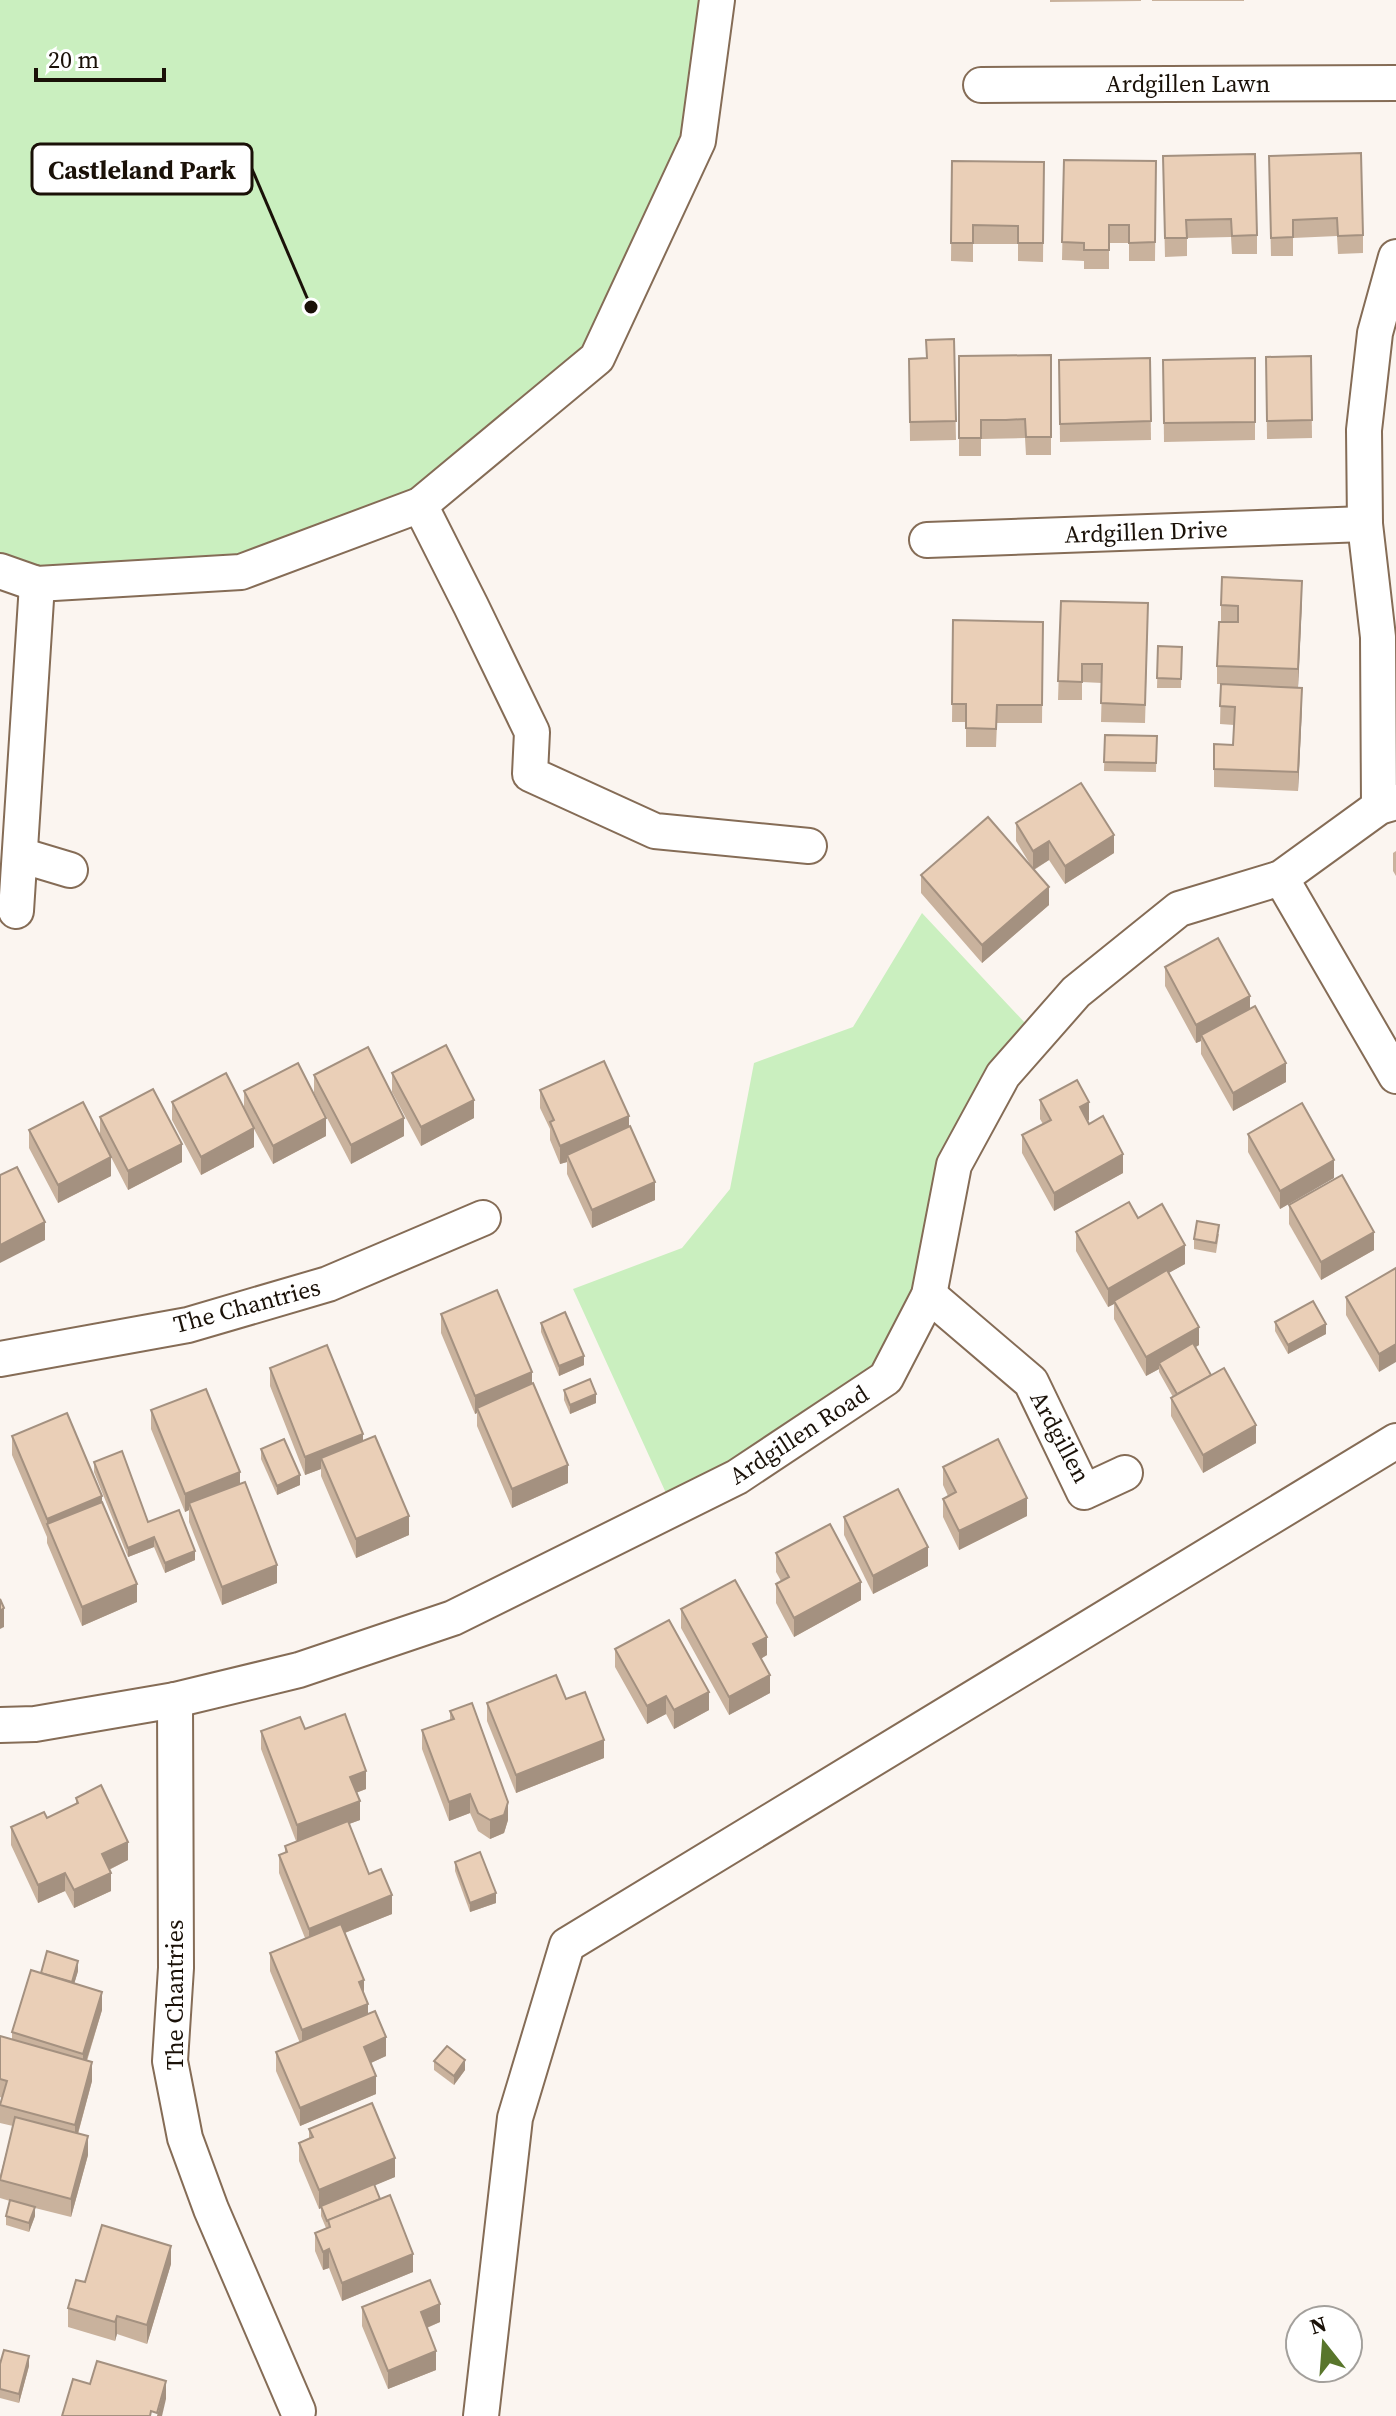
<svg xmlns="http://www.w3.org/2000/svg" width="1396" height="2416" font-family="'Source Serif 4',serif">
	<rect width="100%" height="100%" fill="#fbf5f0"/>
	<g fill="#caefbf">
		<polygon points="0,0 717,0 698,141 597,358 420,505 241,572 0,571"/>
		<polygon points="922,913 1042,1041 949,1186 887,1386 676,1515 573,1289 682,1248 730,1189 754,1063 853,1027"/>
	</g>
	<g fill="none" stroke-linecap="round" stroke-linejoin="round">
		<defs>
			<g id="street">
				<polyline points="981,85 1396,83"/>
				<polyline points="420,505 471,606 532,732 530,774 655,831 809,846"/>
				<polyline points="927,540 1365,524"/>
				<polyline points="0,571 37,584 241,572 420,505 597,358 698,141 717,0"/>
				<polyline points="1379,807 1378,637 1365,524 1364,430 1375,333 1396,257"/>
				<polyline points="20,855 70,870"/>
				<polyline points="1281,878 1396,1076"/>
				<polyline points="16,911 37,584"/>
				<polyline points="929,1295 1031,1382 1084,1492 1125,1473"/>
				<polyline points="0,1359 188,1325 328,1284 483,1218"/>
				<polyline points="175,1700 176,1968 170,2061 185,2138 211,2209 298,2411"/>
				<polyline points="0,1725 35,1724 175,1700 299,1670 453,1618 737,1477 886,1378 929,1295 954,1165 1003,1075 1076,992 1179,909 1281,878 1379,807 1396,802"/>
				<polyline points="481,2416 515,2118 567,1945 1396,1441"/>
			</g>
		</defs>
		<use href="#street" stroke="#856c56" stroke-width="38"/>
		<use href="#street" stroke="#fff" stroke-width="34"/>
	</g>
	<g fill="#c9b29d">
		<polygon points="1050,0 1141,0 1141,1 1050,2"/>
		<rect x="1152" y="0" width="92" height="1"/>
		<polygon points="1064,160 1156,161 1155,261 1129,261 1129,243 1109,243 1109,269 1084,269 1084,261 1062,260"/>
		<polygon points="952,161 1044,162 1043,262 1018,261 1018,244 973,244 973,262 951,261"/>
		<polygon points="1163,174 1257,235 1257,254 1232,254 1231,237 1187,238 1187,256 1165,257"/>
		<polygon points="1269,174 1363,235 1363,253 1338,254 1337,236 1293,238 1293,256 1271,256"/>
		<polygon points="954,339 956,440 910,441 909,359 926,358"/>
		<polygon points="1051,355 1051,455 1026,455 1025,438 981,439 981,456 959,456 959,356"/>
		<polygon points="1311,356 1312,438 1267,439 1266,357"/>
		<polygon points="1150,358 1151,440 1060,442 1059,360"/>
		<polygon points="1255,358 1255,440 1164,442 1163,360"/>
		<polygon points="1302,599 1298,687 1302,706 1298,791 1214,787 1214,744 1233,745 1234,725 1220,724 1221,684 1217,684 1217,666 1221,622 1221,605"/>
		<polygon points="1061,601 1148,621 1145,723 1101,722 1102,683 1082,682 1082,700 1058,700"/>
		<polygon points="953,620 1043,622 1042,723 997,723 996,747 966,747 966,722 952,722"/>
		<polygon points="1158,646 1182,647 1181,688 1157,688"/>
		<polygon points="1105,735 1157,736 1156,772 1104,771"/>
		<polygon points="1016,823 1114,853 1065,884 1049,860 1034,870 1049,905 982,963 921,893 921,875 1033,869 1016,841"/>
		<polygon points="1396,851 1396,876 1393,871 1393,853"/>
		<polygon points="1165,967 1250,1009 1286,1082 1233,1111 1201,1054 1201,1041 1196,1043 1165,986"/>
		<polygon points="392,1073 474,1118 421,1146 392,1092"/>
		<polygon points="314,1075 404,1136 351,1164 314,1093"/>
		<polygon points="540,1090 629,1127 655,1200 592,1228 567,1174 567,1162 560,1164 550,1140 550,1129 540,1108"/>
		<polygon points="244,1091 326,1136 273,1164 254,1129 254,1147 201,1175 172,1120 172,1102 244,1109"/>
		<polygon points="1040,1100 1089,1120 1088,1121 1123,1173 1054,1211 1022,1153 1022,1135 1043,1124 1040,1119"/>
		<polygon points="100,1117 182,1162 128,1190 111,1157 111,1176 58,1203 29,1148 29,1130 100,1135"/>
		<polygon points="1248,1134 1334,1178 1280,1209 1248,1152"/>
		<polygon points="1289,1205 1374,1250 1321,1280 1289,1224"/>
		<polygon points="1138,1218 1185,1264 1168,1273 1199,1345 1196,1347 1211,1375 1256,1443 1203,1473 1171,1416 1171,1398 1173,1397 1159,1372 1159,1369 1146,1376 1114,1319 1114,1304 1108,1307 1076,1251 1076,1232"/>
		<polygon points="1219,1234 1216,1253 1194,1249 1194,1239"/>
		<polygon points="1396,1268 1379,1372 1346,1315 1346,1297"/>
		<polygon points="441,1314 532,1384 568,1483 512,1508 477,1426 477,1413 475,1414 441,1333"/>
		<polygon points="1275,1322 1326,1334 1288,1354 1275,1331"/>
		<polygon points="541,1323 584,1365 559,1376 541,1332"/>
		<polygon points="270,1368 363,1440 409,1535 356,1558 321,1476 321,1469 305,1475 270,1386"/>
		<polygon points="564,1390 596,1403 570,1414 564,1400"/>
		<polygon points="151,1410 240,1484 277,1583 222,1605 189,1522 189,1510 185,1512 151,1429"/>
		<polygon points="12,1436 137,1602 82,1626 47,1543 47,1537 12,1455"/>
		<polygon points="261,1449 300,1485 277,1495 261,1459"/>
		<polygon points="94,1462 148,1522 195,1560 165,1573 154,1547 128,1557 94,1472"/>
		<polygon points="943,1467 1027,1516 959,1550 943,1517 943,1499 948,1496 943,1485"/>
		<polygon points="844,1517 928,1566 873,1594 844,1535"/>
		<polygon points="776,1553 861,1600 794,1637 776,1603 776,1584 781,1581 776,1572"/>
		<polygon points="681,1609 767,1655 761,1659 770,1693 729,1715 681,1628"/>
		<polygon points="615,1649 709,1710 674,1729 666,1714 647,1724 615,1667"/>
		<polygon points="566,1699 604,1758 516,1793 487,1721 487,1703"/>
		<polygon points="450,1711 508,1820 504,1833 490,1839 478,1831 470,1813 449,1821 422,1749 422,1730 450,1720"/>
		<polygon points="305,1729 366,1789 356,1793 360,1820 349,1824 369,1874 392,1914 345,1933 364,1995 368,2014 386,2056 371,2063 376,2094 300,2126 276,2071 276,2052 300,2043 270,1971 270,1953 305,1938 279,1873 279,1855 285,1853 285,1846 296,1841 261,1749 261,1731"/>
		<polygon points="76,1798 128,1860 109,1870 111,1891 74,1908 65,1891 38,1903 11,1845 11,1827 47,1818 76,1805"/>
		<polygon points="455,1862 496,1903 470,1912 455,1871"/>
		<polygon points="78,1971 74,1984 102,2010 87,2061 92,2081 78,2134 88,2155 71,2217 35,2208 35,2216 29,2232 6,2225 6,2216 10,2201 0,2198 0,2176 13,2126 0,2123 0,2105 2,2098 0,2097 0,2036 12,2040 12,2032 41,1973"/>
		<polygon points="434,2061 465,2070 454,2085 434,2070"/>
		<polygon points="309,2129 395,2177 374,2185 413,2272 342,2301 329,2268 323,2270 315,2251 315,2233 326,2228 321,2216 321,2208 319,2209 299,2161 299,2143 309,2138"/>
		<polygon points="171,2264 147,2344 117,2334 115,2341 68,2327 68,2308 85,2282"/>
		<polygon points="362,2307 440,2322 427,2328 436,2370 388,2389 362,2326"/>
		<polygon points="0,2364 29,2366 19,2403 0,2398"/>
	</g>
	<g fill="#a49180">
		<polygon points="1302,581 1302,599 1298,688 1298,669"/>
		<polygon points="1302,688 1302,706 1298,791 1298,772"/>
		<polygon points="1114,835 1114,853 1065,884 1065,866"/>
		<polygon points="1049,841 1049,860 1033,870 1033,851"/>
		<polygon points="1049,887 1049,905 982,963 982,945"/>
		<polygon points="1250,996 1250,1014 1201,1035 1201,1041 1196,1043 1196,1025"/>
		<polygon points="1286,1063 1286,1082 1233,1111 1233,1093"/>
		<polygon points="474,1100 474,1118 421,1146 421,1127"/>
		<polygon points="1089,1102 1089,1120 1080,1125 1080,1107"/>
		<polygon points="629,1116 629,1134 567,1155 567,1162 560,1164 560,1146"/>
		<polygon points="326,1118 326,1136 273,1164 273,1146"/>
		<polygon points="404,1118 404,1136 351,1164 351,1145"/>
		<polygon points="254,1128 254,1147 201,1175 201,1157"/>
		<polygon points="182,1144 182,1162 128,1190 128,1171"/>
		<polygon points="1123,1154 1123,1173 1054,1211 1054,1193"/>
		<polygon points="111,1157 111,1176 58,1203 58,1185"/>
		<polygon points="1334,1160 1334,1178 1280,1209 1280,1191"/>
		<polygon points="655,1182 655,1200 592,1228 592,1210"/>
		<polygon points="45,1222 45,1240 0,1263 0,1245"/>
		<polygon points="1374,1232 1374,1250 1321,1280 1321,1262"/>
		<polygon points="1185,1245 1185,1264 1115,1303 1114,1301 1114,1304 1108,1307 1108,1289"/>
		<polygon points="1326,1324 1326,1334 1288,1354 1288,1345"/>
		<polygon points="1199,1327 1199,1345 1161,1367 1159,1363 1159,1369 1146,1376 1146,1357"/>
		<polygon points="1396,1344 1396,1362 1379,1372 1379,1354"/>
		<polygon points="584,1356 584,1365 559,1376 559,1366"/>
		<polygon points="532,1372 532,1390 477,1408 477,1413 475,1414 475,1396"/>
		<polygon points="596,1394 596,1403 570,1414 570,1405"/>
		<polygon points="1256,1425 1256,1443 1203,1473 1203,1455"/>
		<polygon points="363,1434 363,1452 321,1458 321,1469 305,1475 305,1457"/>
		<polygon points="568,1465 568,1483 512,1508 512,1489"/>
		<polygon points="240,1472 240,1490 189,1503 189,1510 185,1512 185,1494"/>
		<polygon points="300,1475 300,1485 277,1495 277,1486"/>
		<polygon points="102,1496 102,1514 47,1524 47,1537 47,1519"/>
		<polygon points="1027,1498 1027,1516 959,1550 959,1531"/>
		<polygon points="409,1516 409,1535 356,1558 356,1539"/>
		<polygon points="154,1537 154,1547 128,1557 128,1548"/>
		<polygon points="928,1547 928,1566 873,1594 873,1576"/>
		<polygon points="195,1551 195,1560 165,1573 165,1563"/>
		<polygon points="277,1565 277,1583 222,1605 222,1587"/>
		<polygon points="861,1582 861,1600 794,1637 794,1618"/>
		<polygon points="137,1584 137,1602 82,1626 82,1607"/>
		<polygon points="4,1608 4,1627 0,1629 0,1611"/>
		<polygon points="767,1637 767,1655 753,1663 753,1644"/>
		<polygon points="770,1675 770,1693 729,1715 729,1697"/>
		<polygon points="709,1692 709,1710 674,1729 674,1710"/>
		<polygon points="666,1696 666,1714 647,1724 647,1706"/>
		<polygon points="604,1740 604,1758 516,1793 516,1775"/>
		<polygon points="366,1771 366,1789 350,1795 350,1777"/>
		<polygon points="470,1794 470,1813 449,1821 449,1802"/>
		<polygon points="360,1801 360,1820 297,1843 297,1825"/>
		<polygon points="508,1802 508,1820 504,1833 490,1839 490,1820"/>
		<polygon points="128,1842 128,1860 102,1873 102,1854"/>
		<polygon points="65,1873 65,1891 38,1903 38,1885"/>
		<polygon points="111,1873 111,1891 74,1908 74,1890"/>
		<polygon points="496,1893 496,1903 470,1912 470,1903"/>
		<polygon points="392,1895 392,1914 309,1947 309,1929"/>
		<polygon points="78,1961 78,1971 72,1991 72,1982"/>
		<polygon points="364,1980 364,1998 359,1982"/>
		<polygon points="102,1992 102,2010 83,2072 83,2054"/>
		<polygon points="368,2004 368,2022 302,2049 302,2030"/>
		<polygon points="386,2037 386,2056 364,2066 364,2047"/>
		<polygon points="465,2060 465,2070 454,2085 454,2076"/>
		<polygon points="92,2062 92,2081 75,2144 75,2125"/>
		<polygon points="376,2076 376,2094 300,2126 300,2108"/>
		<polygon points="88,2136 88,2155 71,2217 71,2199"/>
		<polygon points="395,2158 395,2177 319,2209 319,2190"/>
		<polygon points="35,2207 35,2216 29,2232 29,2223"/>
		<polygon points="171,2246 171,2264 147,2344 147,2325"/>
		<polygon points="329,2249 329,2268 323,2270 323,2252"/>
		<polygon points="413,2254 413,2272 342,2301 342,2283"/>
		<polygon points="440,2304 440,2322 421,2330 421,2312"/>
		<polygon points="117,2316 117,2334 115,2341 115,2322"/>
		<polygon points="436,2351 436,2370 388,2389 388,2371"/>
		<polygon points="29,2356 29,2366 19,2403 19,2394"/>
		<polygon points="166,2381 166,2399 162,2416 157,2416"/>
	</g>
	<g fill="#eacfb7" stroke="#a49180" stroke-width="2">
		<polygon points="1361,153 1363,235 1338,236 1337,218 1293,220 1293,237 1271,238 1269,156"/>
		<polygon points="1255,154 1257,235 1232,236 1231,219 1186,220 1187,238 1165,238 1163,156"/>
		<polygon points="1064,160 1156,161 1155,242 1129,243 1129,225 1109,225 1109,250 1084,250 1084,243 1062,242"/>
		<polygon points="952,161 1044,162 1043,243 1018,243 1018,226 973,225 973,243 951,243"/>
		<polygon points="954,339 956,421 910,422 909,359 927,358 926,340"/>
		<polygon points="1051,355 1051,437 1026,437 1025,419 1006,420 981,420 981,438 959,438 959,356"/>
		<polygon points="1311,356 1312,420 1267,421 1266,357"/>
		<polygon points="1150,358 1151,421 1060,424 1059,360"/>
		<polygon points="1255,358 1255,422 1164,423 1163,360"/>
		<polygon points="1222,577 1302,581 1298,669 1217,666 1219,622 1238,622 1238,606 1221,605"/>
		<polygon points="1061,601 1148,603 1145,705 1101,703 1102,664 1082,664 1082,682 1058,681"/>
		<polygon points="953,620 1043,622 1042,705 997,705 996,729 966,728 966,704 952,704"/>
		<polygon points="1158,646 1182,647 1181,679 1157,678"/>
		<polygon points="1221,684 1302,688 1298,772 1214,769 1214,744 1233,745 1235,707 1220,706"/>
		<polygon points="1105,735 1157,736 1156,763 1104,762"/>
		<polygon points="1081,783 1114,835 1065,866 1049,841 1033,851 1016,823"/>
		<polygon points="988,817 1049,887 982,945 921,875"/>
		<polygon points="1218,938 1250,996 1196,1025 1165,967"/>
		<polygon points="1255,1006 1286,1063 1233,1093 1201,1035"/>
		<polygon points="446,1045 474,1100 421,1127 392,1073"/>
		<polygon points="368,1047 404,1118 351,1145 314,1075"/>
		<polygon points="604,1061 629,1116 560,1146 550,1122 554,1120 540,1090"/>
		<polygon points="298,1063 326,1118 273,1146 244,1091"/>
		<polygon points="226,1073 254,1128 201,1157 172,1102"/>
		<polygon points="1077,1080 1089,1102 1080,1107 1089,1124 1103,1116 1123,1154 1054,1193 1022,1135 1051,1120 1040,1100"/>
		<polygon points="153,1089 182,1144 128,1171 100,1117"/>
		<polygon points="83,1102 111,1157 58,1185 29,1130"/>
		<polygon points="1302,1103 1334,1160 1280,1191 1248,1134"/>
		<polygon points="630,1126 655,1182 592,1210 567,1155"/>
		<polygon points="17,1167 45,1222 0,1245 0,1175"/>
		<polygon points="1342,1175 1374,1232 1321,1262 1289,1205"/>
		<polygon points="1129,1202 1138,1218 1162,1204 1185,1245 1108,1289 1076,1232"/>
		<polygon points="1197,1221 1219,1225 1216,1243 1194,1239"/>
		<polygon points="1396,1268 1396,1344 1379,1354 1346,1297"/>
		<polygon points="1167,1270 1199,1327 1146,1357 1114,1301"/>
		<polygon points="497,1290 532,1372 475,1396 441,1314"/>
		<polygon points="1313,1301 1326,1324 1288,1345 1275,1322"/>
		<polygon points="565,1312 584,1356 559,1366 541,1323"/>
		<polygon points="1193,1343 1211,1375 1177,1394 1159,1363"/>
		<polygon points="327,1345 363,1434 305,1457 270,1368"/>
		<polygon points="1224,1368 1256,1425 1203,1455 1171,1398"/>
		<polygon points="590,1379 596,1394 570,1405 564,1390"/>
		<polygon points="533,1383 568,1465 512,1489 477,1408"/>
		<polygon points="206,1389 240,1472 185,1494 151,1410"/>
		<polygon points="67,1413 102,1496 47,1519 12,1436"/>
		<polygon points="375,1436 409,1516 356,1539 321,1458"/>
		<polygon points="284,1439 300,1475 277,1486 261,1449"/>
		<polygon points="998,1439 1027,1498 959,1531 943,1499 956,1492 943,1467"/>
		<polygon points="122,1451 148,1522 179,1510 195,1551 165,1563 154,1537 128,1548 94,1462"/>
		<polygon points="245,1482 277,1565 222,1587 189,1503"/>
		<polygon points="898,1489 928,1547 873,1576 844,1517"/>
		<polygon points="102,1502 137,1584 82,1607 47,1524"/>
		<polygon points="830,1524 861,1582 794,1618 776,1584 789,1577 776,1553"/>
		<polygon points="735,1580 767,1637 753,1644 770,1675 729,1697 681,1609"/>
		<polygon points="0,1599 4,1608 0,1611"/>
		<polygon points="669,1620 709,1692 674,1710 666,1696 647,1706 615,1649"/>
		<polygon points="556,1675 566,1699 585,1692 604,1740 516,1775 487,1703"/>
		<polygon points="472,1703 508,1802 504,1815 490,1820 478,1813 470,1794 449,1802 422,1730 454,1719 450,1711"/>
		<polygon points="345,1714 366,1771 350,1777 360,1801 297,1825 261,1731 300,1717 305,1729"/>
		<polygon points="101,1785 128,1842 102,1854 111,1873 74,1890 65,1873 38,1885 11,1827 44,1812 47,1818 78,1803 76,1798"/>
		<polygon points="348,1821 369,1874 381,1869 392,1895 309,1929 279,1855 287,1852 285,1846"/>
		<polygon points="480,1852 496,1893 470,1903 455,1862"/>
		<polygon points="341,1924 364,1980 359,1982 368,2004 302,2030 270,1953"/>
		<polygon points="47,1951 78,1961 72,1982 41,1973"/>
		<polygon points="31,1970 102,1992 83,2054 12,2032"/>
		<polygon points="375,2011 386,2037 364,2047 376,2076 300,2108 276,2052"/>
		<polygon points="0,2036 92,2062 75,2125 0,2105 7,2081 0,2079"/>
		<polygon points="447,2046 465,2060 454,2076 434,2061"/>
		<polygon points="372,2103 395,2158 319,2190 299,2143 313,2137 309,2129"/>
		<polygon points="15,2117 88,2136 71,2199 0,2180"/>
		<polygon points="374,2184 380,2199 327,2221 321,2206"/>
		<polygon points="390,2195 413,2254 342,2283 329,2249 323,2252 315,2233 330,2227 328,2220"/>
		<polygon points="10,2200 35,2207 29,2223 6,2216"/>
		<polygon points="102,2225 171,2246 147,2325 117,2316 115,2322 68,2308 76,2280 85,2282"/>
		<polygon points="430,2280 440,2304 421,2312 436,2351 388,2371 362,2307"/>
		<polygon points="4,2350 29,2356 19,2394 0,2389 0,2364"/>
		<polygon points="97,2361 166,2381 157,2413 151,2411 150,2416 62,2416 73,2379 90,2384"/>
	</g>
	<g text-anchor="middle" stroke-width="6" stroke-linejoin="round" paint-order="stroke">
		<g font-size="24" fill="#1a1108" stroke="#fff">
			<text x="1188" y="92">Ardgillen Lawn</text>
			<text transform="translate(1146 532) rotate(-2)" y="8">Ardgillen Drive</text>
			<text transform="translate(247 1306) rotate(-15)" y="8">The Chantries</text>
			<text transform="translate(799 1435) rotate(-33)" y="8">Ardgillen Road</text>
			<text transform="translate(1060 1437) rotate(62)" y="8">Ardgillen</text>
			<text transform="translate(175 1995) rotate(-90)" y="8">The Chantries</text>
		</g>
	</g>
	<path fill="none" stroke="#1a1108" stroke-width="3" d="M311 307L252 169"/>
	<circle fill="#1a1108" stroke="#fff" stroke-width="3" cx="311" cy="307" r="8"/>
	<rect fill="#fff" stroke="#1a1108" stroke-width="3" x="32" y="144" width="220" height="50" rx="8"/>
	<g font-size="26" text-anchor="middle" font-weight="bold" fill="#1a1108">
		<text x="142" y="179">Castleland Park</text>
	</g>
	<g transform="translate(1324 2344) rotate(343)"><circle r="38" fill="#ffffff" stroke="#a3a09c" stroke-width="2"/>
	<path d="M0-6L14 30L0 20L-14 30Z" fill="#59762c"/>
	<text y="-12" font-size="22" font-weight="bold" text-anchor="middle" fill="#1a1108">N</text>
	</g>
	<path d="M36 68v12h128v-12" fill="none" stroke="#1a1108" stroke-width="4"/>
	<text x="48" y="68" font-size="24" fill="#1a1108" stroke="#ffffff" stroke-width="6" paint-order="stroke">20 m</text>
</svg>
